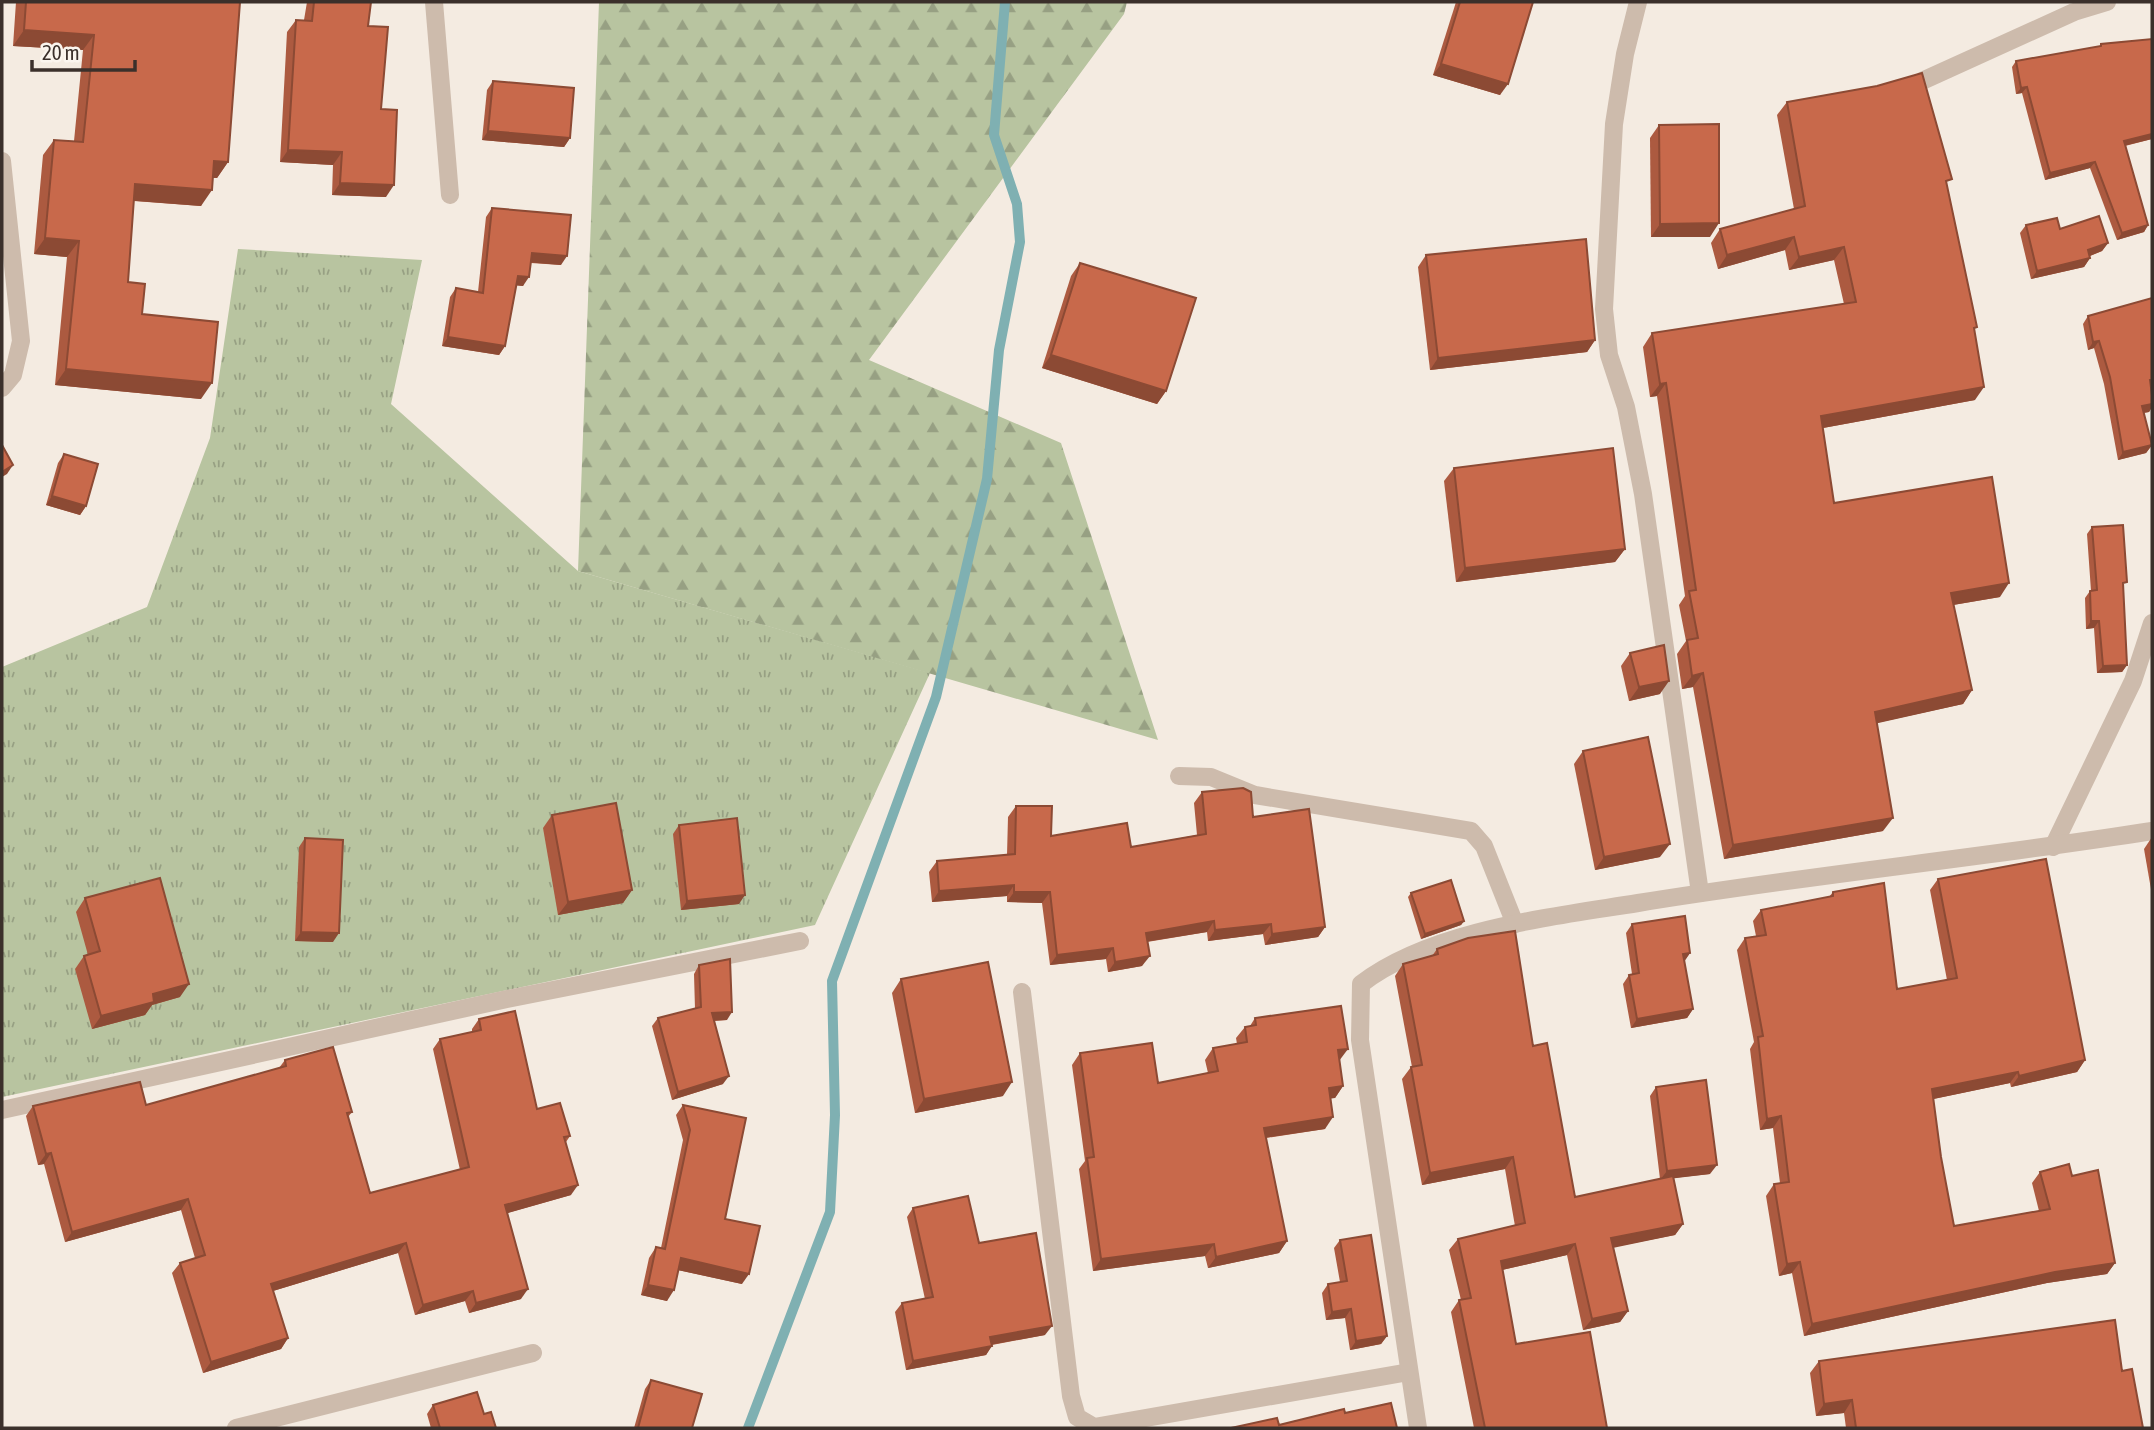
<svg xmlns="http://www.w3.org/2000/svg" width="2154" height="1430" font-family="'Asap Condensed',sans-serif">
	<defs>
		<pattern id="grass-tufts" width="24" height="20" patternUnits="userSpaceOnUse" patternTransform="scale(1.75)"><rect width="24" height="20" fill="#b8c4a0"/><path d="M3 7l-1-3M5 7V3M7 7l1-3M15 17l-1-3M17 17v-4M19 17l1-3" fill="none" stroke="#97a083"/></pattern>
		<pattern id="forest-firs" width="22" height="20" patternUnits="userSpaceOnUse" patternTransform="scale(1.75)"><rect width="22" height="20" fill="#b8c4a0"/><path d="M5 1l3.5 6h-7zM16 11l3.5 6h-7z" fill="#97a083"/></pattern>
	</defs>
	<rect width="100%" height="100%" fill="#f4ebe1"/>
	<polygon fill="url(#grass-tufts)" points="238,249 422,260 391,404 578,571 930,673 815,925 2,1097 2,667 147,607 210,438"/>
	<polygon fill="url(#forest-firs)" points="599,2 1127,2 1124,14 869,360 1061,443 1158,740 578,571"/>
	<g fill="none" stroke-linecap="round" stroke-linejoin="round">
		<polyline stroke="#7fb0b2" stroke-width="10" points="748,1428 830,1212 835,1115 832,981 936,697 987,479 999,350 1020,242 1017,204 994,135 1005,2"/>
		<g stroke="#cdbbac" stroke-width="18">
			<polyline points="434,2 450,195"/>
			<polyline points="1638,2 1625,54 1614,124 1604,309 1609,355 1626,407 1643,494 1700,893"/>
			<polyline points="1922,81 2074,12 2107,2"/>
			<polyline points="2,161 21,341 13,375 2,388"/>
			<polyline points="1179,776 1211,777 1255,795 1471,831 1484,846 1515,924"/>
			<polyline points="2053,847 2133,681 2152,623"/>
			<polyline points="1022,992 1071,1396 1077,1417 1094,1427 1409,1372"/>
			<polyline points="2,1110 507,999 800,941"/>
			<polyline points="236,1428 533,1353"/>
			<path d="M1418 1428 1360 1040 1361 984C1431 930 1552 917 1638 903 1809 875 1981 858 2152 831"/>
		</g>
	</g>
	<g fill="#ac5a40">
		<polygon points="16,2 240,2 228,162 217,178 213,178 201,206 134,201 128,282 142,314 201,399 55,385 67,257 34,254 43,155 54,140 74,141 83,50 13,46"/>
		<polygon points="307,2 371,2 368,26 381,109 386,197 332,195 333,165 280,162 287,32 296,20 304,20"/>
		<polygon points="1456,2 1533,2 1500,95 1433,75"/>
		<polygon points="2152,39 2152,139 2125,146 2148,225 2144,232 2117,240 2090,168 2045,180 2022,93 2016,94 2012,67 2016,61 2099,47 2101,44"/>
		<polygon points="493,81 570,138 564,147 482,140 487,90"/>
		<polygon points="1787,102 1947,185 1974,331 1975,400 1823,428 1834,503 2000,597 1953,605 1972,690 1963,704 1876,723 1883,831 1724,859 1693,687 1682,689 1677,654 1686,641 1679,605 1685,596 1657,396 1650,397 1643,347 1652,333 1844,304 1834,260 1789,270 1785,250 1718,269 1711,243 1720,229 1794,209 1777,115"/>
		<polygon points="1659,125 1710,237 1651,237 1650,138"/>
		<polygon points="492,208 561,265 531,263 523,286 516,285 505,346 499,355 442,346 450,297 456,288 478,292 486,217"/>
		<polygon points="2026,225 2060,229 2108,243 2102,251 2090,256 2090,258 2084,267 2031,279 2020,233"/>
		<polygon points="1426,255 1595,340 1587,352 1430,370 1418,267"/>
		<polygon points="1080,263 1166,391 1157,404 1042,368 1071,276"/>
		<polygon points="2152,298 2152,386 2151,386 2152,395 2152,407 2149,412 2143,413 2152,445 2146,453 2118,460 2104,384 2094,348 2088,350 2083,324 2088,316"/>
		<polygon points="64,454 86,506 80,515 46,505 58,463"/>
		<polygon points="1454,468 1625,549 1615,562 1456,582 1444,481"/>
		<polygon points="2092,527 2123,588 2127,665 2122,672 2097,673 2094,628 2086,629 2085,598 2090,591 2091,591 2087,534"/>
		<polygon points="1630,653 1660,694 1629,701 1621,666"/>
		<polygon points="1583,751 1660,857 1595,870 1574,764"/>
		<polygon points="1202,792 1253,817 1325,927 1318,937 1265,945 1263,934 1208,941 1207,932 1147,942 1142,966 1108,972 1106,959 1050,965 1042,903 1007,902 1007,896 932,902 929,872 937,861 1007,855 1008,817 1016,806 1051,836 1131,847 1197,835 1194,803"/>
		<polygon points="552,815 632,890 623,903 558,915 543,828"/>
		<polygon points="679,825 739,904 681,910 673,834"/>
		<polygon points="2152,837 2152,895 2144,849"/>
		<polygon points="305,838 333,942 295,941 299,847"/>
		<polygon points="1938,879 2085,1060 2077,1072 2011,1087 2010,1083 1933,1099 1941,1157 1954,1226 2039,1211 2032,1183 2040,1172 2072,1176 2115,1263 2107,1274 2047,1283 1804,1336 1792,1273 1779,1276 1766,1196 1774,1184 1780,1183 1773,1128 1760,1130 1750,1049 1754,1042 1737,950 1745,938 1756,936 1753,921 1761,910 1829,897 1833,892 1897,989 1947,980 1930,890"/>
		<polygon points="1411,893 1464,921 1461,925 1421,939 1408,897"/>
		<polygon points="85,898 180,997 152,1005 145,1015 92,1029 75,969 84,956 88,955 76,912"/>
		<polygon points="1632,924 1690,953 1684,961 1693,1009 1687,1018 1631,1028 1623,984 1629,975 1632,974 1626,933"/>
		<polygon points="1437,949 1533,1046 1575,1197 1660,1179 1650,1096 1656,1087 1710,1174 1673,1178 1683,1224 1675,1235 1613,1247 1628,1311 1620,1322 1583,1330 1567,1255 1502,1270 1516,1344 1607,1428 1474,1428 1451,1312 1459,1300 1461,1300 1449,1250 1458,1239 1515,1226 1505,1169 1422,1185 1402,1079 1411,1067 1412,1067 1395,976 1403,964 1432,956"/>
		<polygon points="699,965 727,1020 714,1021 723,1084 672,1100 652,1026 658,1018 695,1009 694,974"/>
		<polygon points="901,979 1003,1096 915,1113 892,993"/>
		<polygon points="1255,1018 1339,1061 1343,1086 1335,1098 1330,1098 1325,1129 1266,1138 1287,1241 1279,1253 1208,1268 1205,1256 1093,1271 1079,1169 1085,1161 1072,1065 1080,1053 1158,1083 1208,1073 1205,1060 1213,1048 1237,1044 1236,1038 1245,1027 1250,1026"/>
		<polygon points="479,1019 537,1109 570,1136 566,1142 571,1195 507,1213 521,1299 469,1313 465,1301 415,1315 398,1253 273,1291 288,1338 281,1349 203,1373 172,1273 180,1263 195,1258 181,1210 65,1242 44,1164 38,1165 26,1116 33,1106 146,1105 279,1068 285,1060 352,1112 348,1117 370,1193 460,1170 433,1049 440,1039 472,1032 472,1029"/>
		<polygon points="683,1105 725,1219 742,1284 678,1270 667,1301 641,1295 649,1258 656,1247 661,1248 683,1140 676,1115"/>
		<polygon points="913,1208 979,1243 1045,1335 992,1345 986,1355 906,1370 895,1312 902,1303 925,1299 907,1217"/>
		<polygon points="1340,1240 1387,1336 1381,1344 1350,1350 1345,1318 1326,1320 1322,1293 1328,1284 1340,1282 1334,1248"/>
		<polygon points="1819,1361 2122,1371 2143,1428 1846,1428 1844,1413 1816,1416 1810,1373"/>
		<polygon points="651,1380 692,1428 634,1428 645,1389"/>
		<polygon points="433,1405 484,1414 496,1428 431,1428 427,1414"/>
	</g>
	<g fill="#8c4a34">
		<polygon points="24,30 94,35 83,50 13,46"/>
		<polygon points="1441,64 1508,84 1500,95 1433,75"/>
		<polygon points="2027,87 2022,93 2016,94 2021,88"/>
		<polygon points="488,131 570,138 564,147 482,140"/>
		<polygon points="2152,134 2152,139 2119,147 2124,141"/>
		<polygon points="288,150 342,152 333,165 280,162"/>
		<polygon points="214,161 228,162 217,178 203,177"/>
		<polygon points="2095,162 2090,168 2045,180 2050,173"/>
		<polygon points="340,183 394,185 386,197 332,195"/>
		<polygon points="135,184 212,190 201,206 124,200"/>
		<polygon points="1719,223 1710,237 1651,237 1660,224"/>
		<polygon points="2148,225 2144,232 2117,240 2122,233"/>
		<polygon points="1794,237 1785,250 1718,269 1727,255"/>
		<polygon points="45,238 79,241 67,257 34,254"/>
		<polygon points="2108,243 2102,251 2082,259 2088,250"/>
		<polygon points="1844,247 1834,260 1789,270 1799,257"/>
		<polygon points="532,253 567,256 561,265 525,262"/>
		<polygon points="2090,258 2084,267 2031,279 2037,271"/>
		<polygon points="518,276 529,277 523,286 511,285"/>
		<polygon points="448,337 505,346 499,355 442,346"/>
		<polygon points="1595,340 1587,352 1430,370 1438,358"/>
		<polygon points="2099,341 2094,348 2088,350 2093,342"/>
		<polygon points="1051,355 1166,391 1157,404 1042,368"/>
		<polygon points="66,369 212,383 201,399 55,385"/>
		<polygon points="1666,383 1657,396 1650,397 1660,384"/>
		<polygon points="1984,387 1975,400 1812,430 1821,416"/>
		<polygon points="2152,404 2152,407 2149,412 2136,414 2142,406"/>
		<polygon points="2152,445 2146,453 2118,460 2123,452"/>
		<polygon points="13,465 7,474 2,477 2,472"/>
		<polygon points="52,496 86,506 80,515 46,505"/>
		<polygon points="1625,549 1615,562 1456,582 1465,568"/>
		<polygon points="2009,583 2000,597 1941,607 1951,593"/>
		<polygon points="2091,621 2099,621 2094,628 2086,629"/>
		<polygon points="2127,665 2122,672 2097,673 2103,666"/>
		<polygon points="1703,673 1693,687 1682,689 1692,676"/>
		<polygon points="1669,681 1660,694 1629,701 1639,687"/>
		<polygon points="1972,690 1963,704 1865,726 1875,712"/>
		<polygon points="1893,818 1883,831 1724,859 1733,845"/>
		<polygon points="1670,844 1660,857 1595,870 1604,857"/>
		<polygon points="1014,885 1007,896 932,902 939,891"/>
		<polygon points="632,890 623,903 558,915 568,902"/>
		<polygon points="1014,892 1050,892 1042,903 1007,902"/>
		<polygon points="745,895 739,904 681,910 687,901"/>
		<polygon points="1214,921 1207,932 1138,943 1146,933"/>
		<polygon points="1464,921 1461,925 1421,939 1425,934"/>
		<polygon points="1271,924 1263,934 1208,941 1215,930"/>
		<polygon points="1325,927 1318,937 1265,945 1272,934"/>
		<polygon points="301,932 339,933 333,942 295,941"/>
		<polygon points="1113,948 1106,959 1050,965 1057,955"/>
		<polygon points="1690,953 1684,962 1683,954"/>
		<polygon points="1150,956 1142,966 1108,972 1115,962"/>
		<polygon points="189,984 180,997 152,1005 145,1015 92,1029 101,1016 153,994"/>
		<polygon points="1693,1009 1687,1018 1631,1028 1637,1019"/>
		<polygon points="732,1012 727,1020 706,1021 712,1013"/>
		<polygon points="1348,1049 1339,1061 1338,1050"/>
		<polygon points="2085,1060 2077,1072 2011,1087 2019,1076"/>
		<polygon points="2018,1072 2010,1083 1924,1101 1932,1089"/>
		<polygon points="729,1076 723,1084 672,1100 678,1092"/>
		<polygon points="1012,1082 1003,1096 915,1113 924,1099"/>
		<polygon points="1343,1086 1335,1098 1321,1100 1329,1088"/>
		<polygon points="1781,1116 1773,1128 1760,1130 1767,1119"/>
		<polygon points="1333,1117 1325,1129 1256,1139 1264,1128"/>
		<polygon points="51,1153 44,1164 38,1165 46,1154"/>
		<polygon points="1513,1157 1505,1169 1422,1185 1430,1173"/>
		<polygon points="1717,1165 1710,1174 1660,1180 1667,1171"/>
		<polygon points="578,1185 571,1195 498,1216 505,1205"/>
		<polygon points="188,1199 181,1210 65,1242 72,1232"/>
		<polygon points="1683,1224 1675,1235 1603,1250 1611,1238"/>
		<polygon points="1287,1241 1279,1253 1208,1268 1216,1257"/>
		<polygon points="406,1243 398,1253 263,1294 271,1284"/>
		<polygon points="1214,1244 1205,1256 1093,1271 1101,1259"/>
		<polygon points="1575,1244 1567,1255 1493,1272 1501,1261"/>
		<polygon points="681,1258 749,1274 742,1284 673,1269"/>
		<polygon points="1800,1262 1792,1273 1779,1276 1787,1264"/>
		<polygon points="2115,1263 2107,1274 2047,1283 1804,1336 1812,1324 2055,1272"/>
		<polygon points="648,1285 674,1290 667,1301 641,1295"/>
		<polygon points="528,1289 521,1299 469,1313 476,1303"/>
		<polygon points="473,1291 465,1301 415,1315 423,1305"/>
		<polygon points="1351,1309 1345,1318 1326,1320 1332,1312"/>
		<polygon points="1628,1311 1620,1322 1583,1330 1592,1319"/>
		<polygon points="1052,1326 1045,1335 984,1346 990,1337"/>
		<polygon points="1387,1336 1381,1344 1350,1350 1356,1341"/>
		<polygon points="288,1338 281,1349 203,1373 211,1362"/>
		<polygon points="992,1346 986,1355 906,1370 913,1361"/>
		<polygon points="1852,1400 1844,1413 1816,1416 1824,1404"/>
	</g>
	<g fill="#c8694b" stroke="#8c4a34" stroke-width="2">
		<polygon points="26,2 240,2 228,162 214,161 212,190 135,184 128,282 145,284 142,314 218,322 212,383 66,369 79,241 45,238 54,140 83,142 94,35 24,30"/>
		<polygon points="314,2 371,2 368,26 388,27 381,109 397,110 394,185 340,183 342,152 288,150 296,20 312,21"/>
		<polygon points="1460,2 1533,2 1508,84 1441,64"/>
		<polygon points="2152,39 2152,134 2124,141 2148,225 2122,233 2095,162 2050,173 2027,87 2021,88 2016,61 2101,46 2101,44"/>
		<polygon points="1922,73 1952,179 1946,181 1977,327 1974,328 1984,387 1821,416 1834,503 1992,477 2009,583 1951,593 1972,690 1875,712 1893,818 1733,845 1703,673 1692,676 1687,640 1698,638 1689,591 1696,590 1666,383 1660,384 1652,333 1856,302 1844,247 1799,257 1794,237 1727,255 1720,229 1805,206 1787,102 1877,86"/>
		<polygon points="493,81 574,88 570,138 488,131"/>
		<polygon points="1719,124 1719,223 1660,224 1659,125"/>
		<polygon points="492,208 571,215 567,256 532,253 529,277 518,276 505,346 448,337 456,288 483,293"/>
		<polygon points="2099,216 2108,243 2088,250 2090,258 2037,271 2026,225 2057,218 2060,229"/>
		<polygon points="1586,239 1595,340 1438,358 1426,255"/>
		<polygon points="1080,263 1196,298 1166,391 1051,355"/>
		<polygon points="2152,298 2152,380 2150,380 2152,395 2152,404 2142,406 2152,445 2123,452 2110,377 2099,341 2093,342 2088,316"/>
		<polygon points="2,445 13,465 2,472"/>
		<polygon points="1613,448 1625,549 1465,568 1454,468"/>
		<polygon points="64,454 98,464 86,506 52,496"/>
		<polygon points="2123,525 2127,582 2123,583 2127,665 2103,666 2099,621 2091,621 2090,591 2097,590 2092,527"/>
		<polygon points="1664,645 1669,681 1639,687 1630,653"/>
		<polygon points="1648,737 1670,844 1604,857 1583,751"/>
		<polygon points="1243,788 1251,792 1253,817 1309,809 1325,927 1272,934 1271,924 1215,930 1214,921 1146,933 1150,956 1115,962 1113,948 1057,955 1050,892 1014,892 1014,885 939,891 937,861 1015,854 1016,806 1052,806 1051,836 1127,823 1131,847 1206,834 1202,792"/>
		<polygon points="616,803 632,890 568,902 552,815"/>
		<polygon points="737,818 745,895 687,901 679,825"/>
		<polygon points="305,838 343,840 339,933 301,932"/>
		<polygon points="2046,859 2085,1060 2019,1076 2018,1072 1932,1089 1941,1157 1954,1226 2050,1209 2040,1172 2069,1164 2072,1176 2098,1170 2115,1263 2055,1272 1812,1324 1800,1262 1787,1264 1774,1184 1789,1182 1781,1116 1767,1119 1758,1037 1763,1036 1745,938 1766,935 1761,910 1833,896 1833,892 1884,883 1897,989 1957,978 1938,879"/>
		<polygon points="160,878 189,984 153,994 154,1002 101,1016 84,956 100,951 85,898"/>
		<polygon points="1451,880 1464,921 1425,934 1411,893"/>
		<polygon points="1685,916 1690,953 1683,954 1693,1009 1637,1019 1629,975 1639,973 1632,924"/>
		<polygon points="1515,931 1533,1046 1547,1043 1575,1197 1673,1176 1683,1224 1611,1238 1628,1311 1592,1319 1575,1244 1501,1261 1516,1344 1590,1332 1607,1428 1485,1428 1459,1300 1471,1298 1458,1239 1525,1223 1513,1157 1430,1173 1411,1067 1422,1065 1403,964 1438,954 1437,949 1468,938"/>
		<polygon points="730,959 732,1012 712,1013 729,1076 678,1092 658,1018 701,1007 699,965"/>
		<polygon points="988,962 1012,1082 924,1099 901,979"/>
		<polygon points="1341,1006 1348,1049 1338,1050 1343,1086 1329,1088 1333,1117 1264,1128 1287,1241 1216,1257 1214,1244 1101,1259 1087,1158 1094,1157 1080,1053 1152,1043 1158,1083 1218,1071 1213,1048 1247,1042 1245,1027 1256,1025 1255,1018"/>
		<polygon points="515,1011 537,1109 560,1103 570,1136 564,1137 578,1185 505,1205 528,1289 476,1303 473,1291 423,1305 406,1243 271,1284 288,1338 211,1362 180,1263 205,1255 188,1199 72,1232 51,1153 46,1154 33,1106 140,1082 146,1105 286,1066 285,1060 333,1047 352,1112 347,1113 370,1193 469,1167 440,1039 481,1030 479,1019"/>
		<polygon points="1706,1080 1717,1165 1667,1171 1656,1087"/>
		<polygon points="683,1105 746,1118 725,1219 760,1226 749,1274 681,1258 674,1290 648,1285 656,1247 665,1249 690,1130"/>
		<polygon points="968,1196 979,1243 1036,1233 1052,1326 990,1337 992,1346 913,1361 902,1303 933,1297 913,1208"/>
		<polygon points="1371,1235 1387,1336 1356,1341 1351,1309 1332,1312 1328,1284 1347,1281 1340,1240"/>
		<polygon points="2115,1320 2122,1371 2132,1369 2143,1428 1856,1428 1852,1400 1824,1404 1819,1361"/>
		<polygon points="651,1380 702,1394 692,1428 638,1428"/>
		<polygon points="477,1392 484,1414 491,1412 496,1428 440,1428 433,1405"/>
		<polygon points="1391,1403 1397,1428 1231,1428 1277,1418 1279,1425 1344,1409 1345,1413"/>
	</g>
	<rect width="2154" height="1430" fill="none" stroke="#3b302b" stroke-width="7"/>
	<path d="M32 60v10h103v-10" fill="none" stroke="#3b302b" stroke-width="3.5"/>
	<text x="42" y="60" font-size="21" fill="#3b302b" stroke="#fbf5ee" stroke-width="5" paint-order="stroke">20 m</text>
</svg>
